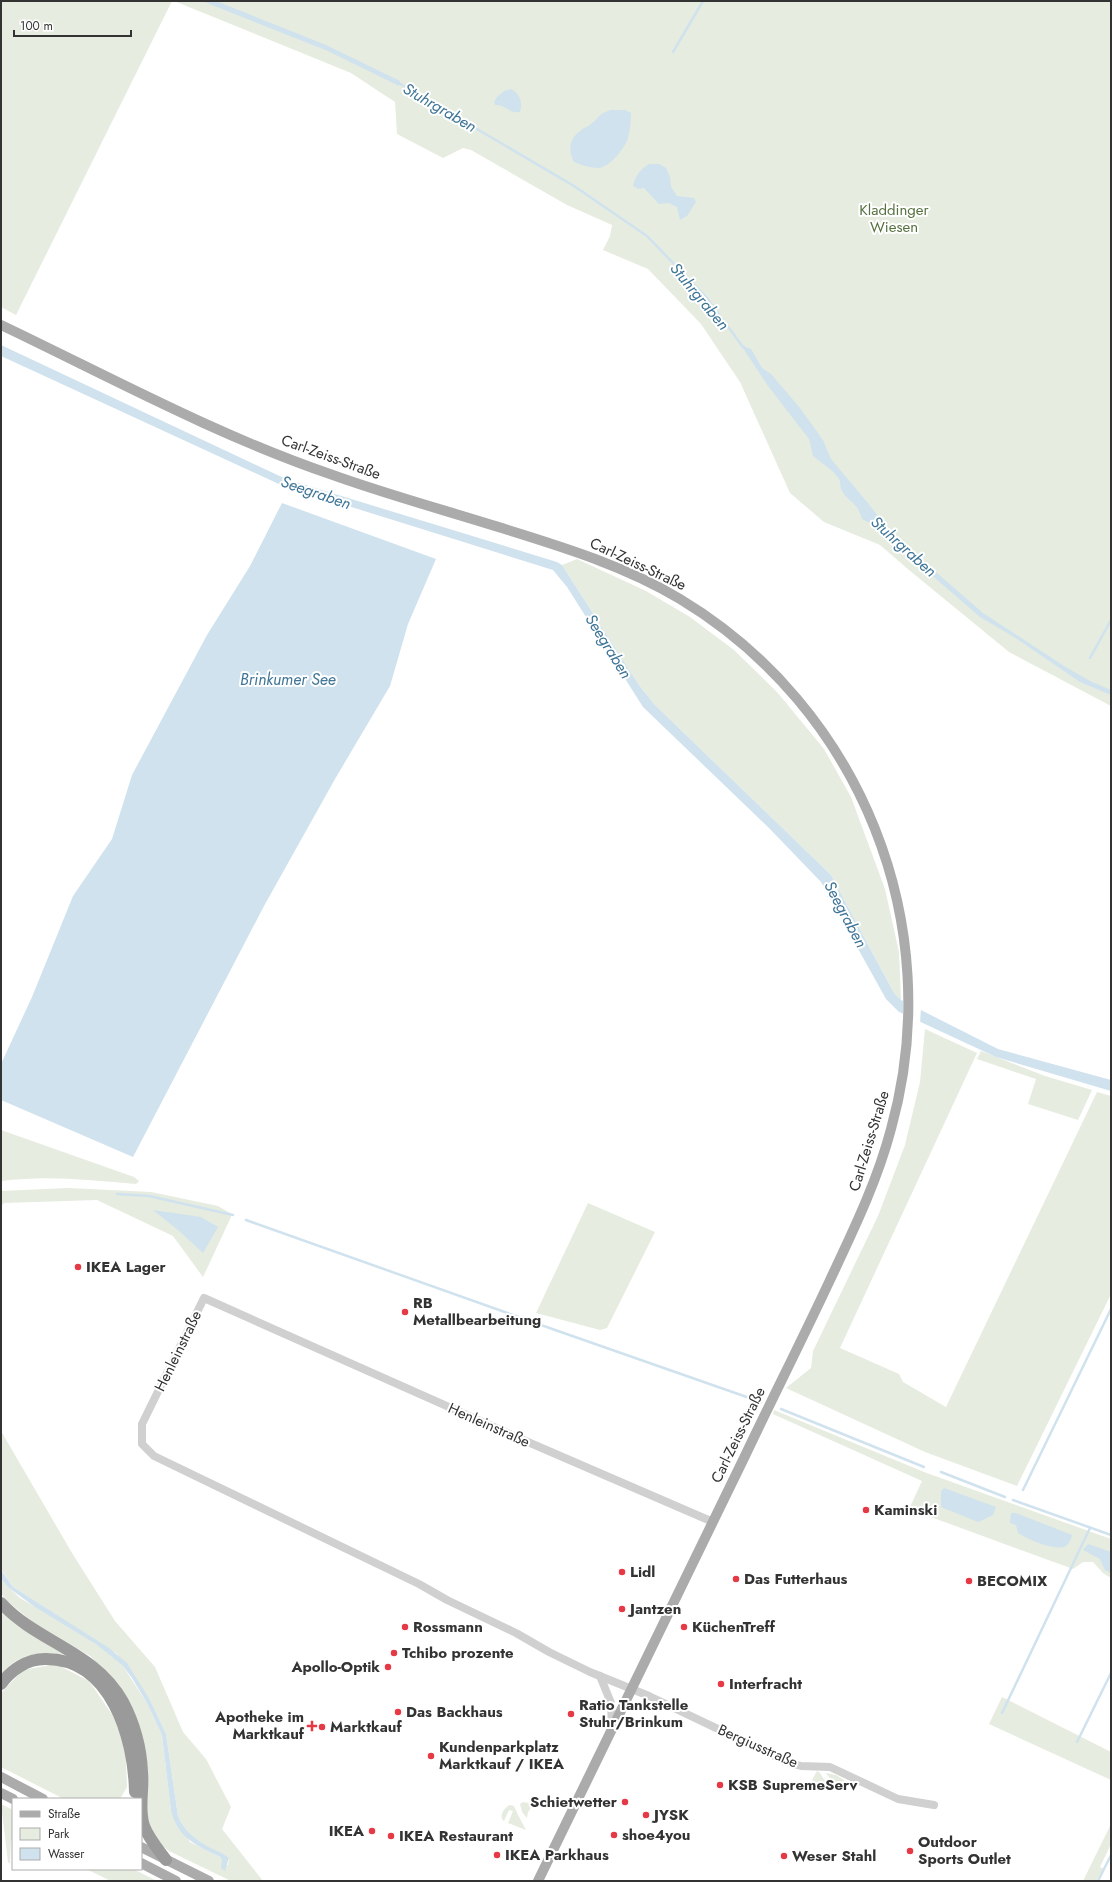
<svg xmlns="http://www.w3.org/2000/svg" width="1112" height="1882" font-family="Jost,sans-serif">
	<rect width="100%" height="100%" fill="#fff"/>
	<g fill="#e6ecdf">
		<polygon points="1,1 172,1 16,315 1,307"/>
		<polygon points="174,1 1111,1 1111,706 1009,652 909,570 880,545 824,522 790,493 740,382 701,324 648,269 603,250 610,236 612,225 567,205 471,150 463,148 443,158 397,134 395,102 351,73"/>
		<polygon points="577,559 646,591 690,617 734,650 777,692 824,749 851,797 885,889 899,952 901,1000 894,993 881,969 831,875 654,704 639,685 562,565"/>
		<polygon points="925,1029 977,1053 840,1348 899,1374 903,1382 946,1407 1097,1092 1111,1096 1111,1294 1017,1486 925,1452 786,1388 811,1368 813,1351 878,1216 905,1145 920,1082"/>
		<polygon points="981,1051 1045,1076 1092,1090 1078,1120 1028,1104 1036,1079 977,1059"/>
		<path d="M1 1130 134 1177 139 1181 136 1184C91 1180 46 1175 1 1181Z"/>
		<polygon points="68,1188 151,1192 218,1206 230,1213 231,1217 203,1277 173,1236 97,1200 4,1203 1,1206 1,1191"/>
		<polygon points="588,1203 655,1232 607,1328 600,1330 536,1313"/>
		<polygon points="774,1410 924,1472 1111,1539 1111,1578 1103,1573 1093,1562 1083,1562 1073,1569 909,1509 922,1481 773,1414"/>
		<path d="M1 1431 72 1553 115 1621 155 1667 183 1732 206 1759 231 1807 222 1829 263 1881H231L169 1851 160 1844 152 1832 147 1815 126 1697 111 1676 90 1656 34 1623 6 1600 1 1593V1579L9 1588 20 1598 92 1640 123 1666 148 1705 162 1735 171 1811 190 1842 220 1857 222 1860V1866L228 1865 229 1858C224 1853 219 1852 212 1849 198 1842 184 1831 178 1816L166 1734 150 1700 117 1654 13 1587 1 1569Z"/>
		<path d="M1 1612 69 1655C44 1651 16 1652 1 1676Z"/>
		<polygon points="56,1664 89,1681 113,1716 122,1738 126,1761 127,1787 120,1799 64,1799 1,1767 2,1692 23,1670"/>
		<polygon points="1002,1697 1111,1752 1111,1780 989,1724"/>
		<polygon points="817,1771 820,1773 830,1789 812,1780"/>
		<polygon points="826,1773 836,1775 844,1780 846,1784 845,1788 833,1783"/>
		<polygon points="523,1802 534,1804 528,1812 527,1818 522,1812 520,1804"/>
		<polygon points="1,1804 13,1810 13,1840 11,1840 10,1864 8,1862"/>
		<path d="M510 1805 514 1806 518 1815 526 1830 508 1823 513 1811 509 1810 504 1821 502 1819C500 1814 505 1807 510 1805Z"/>
		<polygon points="1111,1824 1111,1844 1100,1867 1104,1869 1096,1881 1083,1881"/>
		<polygon points="86,1869 133,1869 157,1881 111,1881"/>
	</g>
	<g fill="#cfe2ee">
		<polygon points="202,1 216,1 326,45 400,81 399,86 328,51"/>
		<path d="M511 89C520 94 523 102 520 112 510 114 505 104 495 105L494 102 497 97 504 91Z"/>
		<path d="M611 110H625L631 113C631 121 630 130 628 138 625 148 610 167 599 168 590 168 582 165 574 162 568 151 569 139 580 131 583 128 588 127 591 124 600 117 598 114 611 110Z"/>
		<path d="M649 164H659L666 168 670 177 671 187 677 196 694 198 696 202 687 216 680 220 677 207 669 203 659 204 644 188 638 189 633 186C635 176 640 170 649 164Z"/>
		<polygon points="1,345 286,479 557,562 562,565 639,685 654,704 831,875 881,969 894,993 901,1000 998,1049 1111,1080 1111,1091 996,1057 899,1012 886,999 821,882 768,827 643,707 567,587 553,570 281,485 1,356"/>
		<path d="M741 345 751 349 762 368 771 374 800 408 823 440 831 459 867 502 892 534 983 613 1064 666 1090 681 1111 690V695L1080 682 1014 637 980 617 891 540 881 529 862 519C857 501 851 505 842 491 840 488 841 483 839 479 833 469 821 463 813 456L809 439 768 386Z"/>
		<polygon points="282,503 436,559 408,624 390,686 335,779 264,906 133,1157 1,1100 1,1064 32,997 73,896 112,839 132,775 207,635 250,566"/>
		<polygon points="153,1210 201,1217 218,1227 203,1253 178,1230"/>
		<polygon points="944,1488 996,1507 993,1515 978,1522 941,1507 941,1491"/>
		<path d="M1011 1513H1016L1072 1535C1071 1539 1070 1543 1066 1546 1056 1552 1027 1539 1018 1533L1016 1525 1010 1523Z"/>
		<polygon points="1088,1544 1111,1552 1111,1573 1105,1570 1100,1559 1083,1550"/>
		<path d="M1 1570 13 1587 109 1648 127 1663 150 1700 166 1734 178 1816C184 1831 198 1842 213 1849 219 1852 224 1853 229 1858L225 1871 221 1868 222 1860 220 1857C196 1845 179 1839 171 1811L162 1735 148 1705 132 1678 123 1666 96 1644 35 1607 9 1588 1 1579Z"/>
	</g>
	<polygon fill="#fff" points="903,999 921,1008 920,1024 903,1016"/>
	<g fill="none" stroke-linecap="round" stroke-linejoin="round">
		<g stroke="#cfe2ee" stroke-width="2.5">
			<polyline points="673,52 703,1"/>
			<polyline points="397,82 574,186 647,236 706,297 743,347"/>
			<polyline points="1090,658 1111,620"/>
			<polyline points="117,1194 149,1196 233,1215"/>
			<polyline points="246,1220 558,1331 761,1402"/>
			<polyline points="781,1409 924,1467"/>
			<polyline points="941,1472 1005,1497"/>
			<polyline points="1023,1490 1111,1309"/>
			<polyline points="1013,1500 1111,1535"/>
			<polyline points="1002,1713 1090,1528"/>
			<polyline points="1077,1742 1111,1673"/>
			<polyline points="1098,1881 1111,1855"/>
		</g>
		<g stroke="#d0d0d0" stroke-width="8">
			<polyline points="713,1522 514,1436 204,1298 142,1424 142,1444 154,1456 419,1584 447,1600 516,1633 549,1652 590,1672 649,1696 787,1762 801,1766 830,1767 898,1799 934,1805"/>
			<polyline points="600,1676 611,1703 612,1727"/>
		</g>
		<g stroke="#ababab" stroke-width="10">
			<path d="M1 325C110 377 216 435 330 474 388 495 448 511 508 530 566 548 627 567 680 599 861 708 948 925 891 1129 877 1182 853 1231 830 1280 802 1340 772 1399 744 1458 676 1599 606 1740 538 1881"/>
			<polyline points="1,1777 43,1799"/>
			<polyline points="1,1793 13,1799"/>
			<polyline points="141,1847 209,1881"/>
			<polyline points="141,1863 176,1881"/>
		</g>
		<g stroke="#9a9a9a" stroke-width="12">
			<path d="M1 1603C38 1643 95 1651 123 1702 134 1723 141 1748 142 1772 144 1790 138 1809 144 1826 149 1839 158 1849 166 1860"/>
			<path d="M1 1684C11 1670 27 1659 45 1659 111 1658 134 1738 135 1792"/>
		</g>
	</g>
	<g fill="#e63946" stroke="#fff" stroke-width="1.5">
		<circle cx="78" cy="1267" r="4"/>
		<circle cx="405" cy="1312" r="4"/>
		<circle cx="866" cy="1510" r="4"/>
		<circle cx="622" cy="1572" r="4"/>
		<circle cx="736" cy="1579" r="4"/>
		<circle cx="969" cy="1581" r="4"/>
		<circle cx="622" cy="1609" r="4"/>
		<circle cx="405" cy="1627" r="4"/>
		<circle cx="684" cy="1627" r="4"/>
		<circle cx="394" cy="1653" r="4"/>
		<circle cx="388" cy="1667" r="4"/>
		<circle cx="721" cy="1684" r="4"/>
		<circle cx="398" cy="1712" r="4"/>
		<circle cx="571" cy="1714" r="4"/>
		<path d="M310 1720h4v4h4v4h-4v4h-4v-4h-4v-4h4z"/>
		<circle cx="322" cy="1727" r="4"/>
		<circle cx="431" cy="1756" r="4"/>
		<circle cx="720" cy="1785" r="4"/>
		<circle cx="625" cy="1802" r="4"/>
		<circle cx="646" cy="1815" r="4"/>
		<circle cx="372" cy="1831" r="4"/>
		<circle cx="614" cy="1835" r="4"/>
		<circle cx="391" cy="1836" r="4"/>
		<circle cx="910" cy="1851" r="4"/>
		<circle cx="497" cy="1855" r="4"/>
		<circle cx="784" cy="1856" r="4"/>
	</g>
	<g text-anchor="middle" stroke-width="4" stroke-linejoin="round" paint-order="stroke">
		<g font-size="15" fill="#56703f" stroke="#fff">
			<text x="894" y="215">Kladdinger<tspan x="894" dy="17">Wiesen</tspan></text>
		</g>
		<g font-size="15" fill="#333" stroke="#fff">
			<text transform="translate(331 457) rotate(20)" y="5">Carl-Zeiss-Straße</text>
			<text transform="translate(638 564) rotate(25)" y="5">Carl-Zeiss-Straße</text>
			<text transform="translate(869 1141) rotate(-73)" y="5">Carl-Zeiss-Straße</text>
			<text transform="translate(178 1351) rotate(-64)" y="5">Henleinstraße</text>
			<text transform="translate(489 1425) rotate(24)" y="5">Henleinstraße</text>
			<text transform="translate(738 1435) rotate(-64)" y="5">Carl-Zeiss-Straße</text>
			<text transform="translate(758 1746) rotate(24)" y="5">Bergiusstraße</text>
		</g>
		<g font-size="15" font-weight="bold" fill="#333" stroke="#fff" text-anchor="start">
			<text x="86" y="1272">IKEA Lager</text>
			<text x="413" y="1308">RB<tspan x="413" dy="17">Metallbearbeitung</tspan></text>
			<text x="874" y="1515">Kaminski</text>
			<text x="630" y="1577">Lidl</text>
			<text x="744" y="1584">Das Futterhaus</text>
			<text x="977" y="1586">BECOMIX</text>
			<text x="630" y="1614">Jantzen</text>
			<text x="413" y="1632">Rossmann</text>
			<text x="692" y="1632">KüchenTreff</text>
			<text x="402" y="1658">Tchibo prozente</text>
			<text x="380" y="1672" text-anchor="end">Apollo-Optik</text>
			<text x="729" y="1689">Interfracht</text>
			<text x="579" y="1710">Ratio Tankstelle<tspan x="579" dy="17">Stuhr/Brinkum</tspan></text>
			<text x="406" y="1717">Das Backhaus</text>
			<text x="304" y="1722" text-anchor="end">Apotheke im<tspan x="304" dy="17">Marktkauf</tspan></text>
			<text x="330" y="1732">Marktkauf</text>
			<text x="439" y="1752">Kundenparkplatz<tspan x="439" dy="17">Marktkauf / IKEA</tspan></text>
			<text x="728" y="1790">KSB SupremeServ</text>
			<text x="617" y="1807" text-anchor="end">Schietwetter</text>
			<text x="654" y="1820">JYSK</text>
			<text x="364" y="1836" text-anchor="end">IKEA</text>
			<text x="622" y="1840">shoe4you</text>
			<text x="399" y="1841">IKEA Restaurant</text>
			<text x="918" y="1847">Outdoor<tspan x="918" dy="17">Sports Outlet</tspan></text>
			<text x="505" y="1860">IKEA Parkhaus</text>
			<text x="792" y="1861">Weser Stahl</text>
		</g>
		<g font-size="16" font-style="italic" fill="#3f7597" stroke="#fff">
			<text transform="translate(440 107) rotate(30)" y="6">Stuhrgraben</text>
			<text transform="translate(700 296) rotate(50)" y="6">Stuhrgraben</text>
			<text transform="translate(316 492) rotate(19)" y="6">Seegraben</text>
			<text transform="translate(904 546) rotate(42)" y="6">Stuhrgraben</text>
			<text transform="translate(609 646) rotate(58)" y="6">Seegraben</text>
			<text x="288" y="685">Brinkumer See</text>
			<text transform="translate(846 914) rotate(62)" y="6">Seegraben</text>
		</g>
	</g>
	<rect width="1112" height="1882" fill="none" stroke="#333333" stroke-width="4"/>
	<rect x="12" y="1798" width="130" height="72" fill="#ffffff" stroke="#adadad"/>
	<rect x="20" y="1811" width="20" height="6" fill="#ababab" stroke="#adadad"/>
	<text x="48" y="1818" font-size="12" fill="#333333">Straße</text>
	<rect x="20" y="1828" width="20" height="12" fill="#e6ecdf" stroke="#adadad"/>
	<text x="48" y="1838" font-size="12" fill="#333333">Park</text>
	<rect x="20" y="1848" width="20" height="12" fill="#cfe2ee" stroke="#adadad"/>
	<text x="48" y="1858" font-size="12" fill="#333333">Wasser</text>
	<path d="M14 30v6h117v-6" fill="none" stroke="#333333" stroke-width="2"/>
	<text x="20" y="30" font-size="12" fill="#333333" stroke="#ffffff" stroke-width="3" paint-order="stroke">100 m</text>
</svg>
